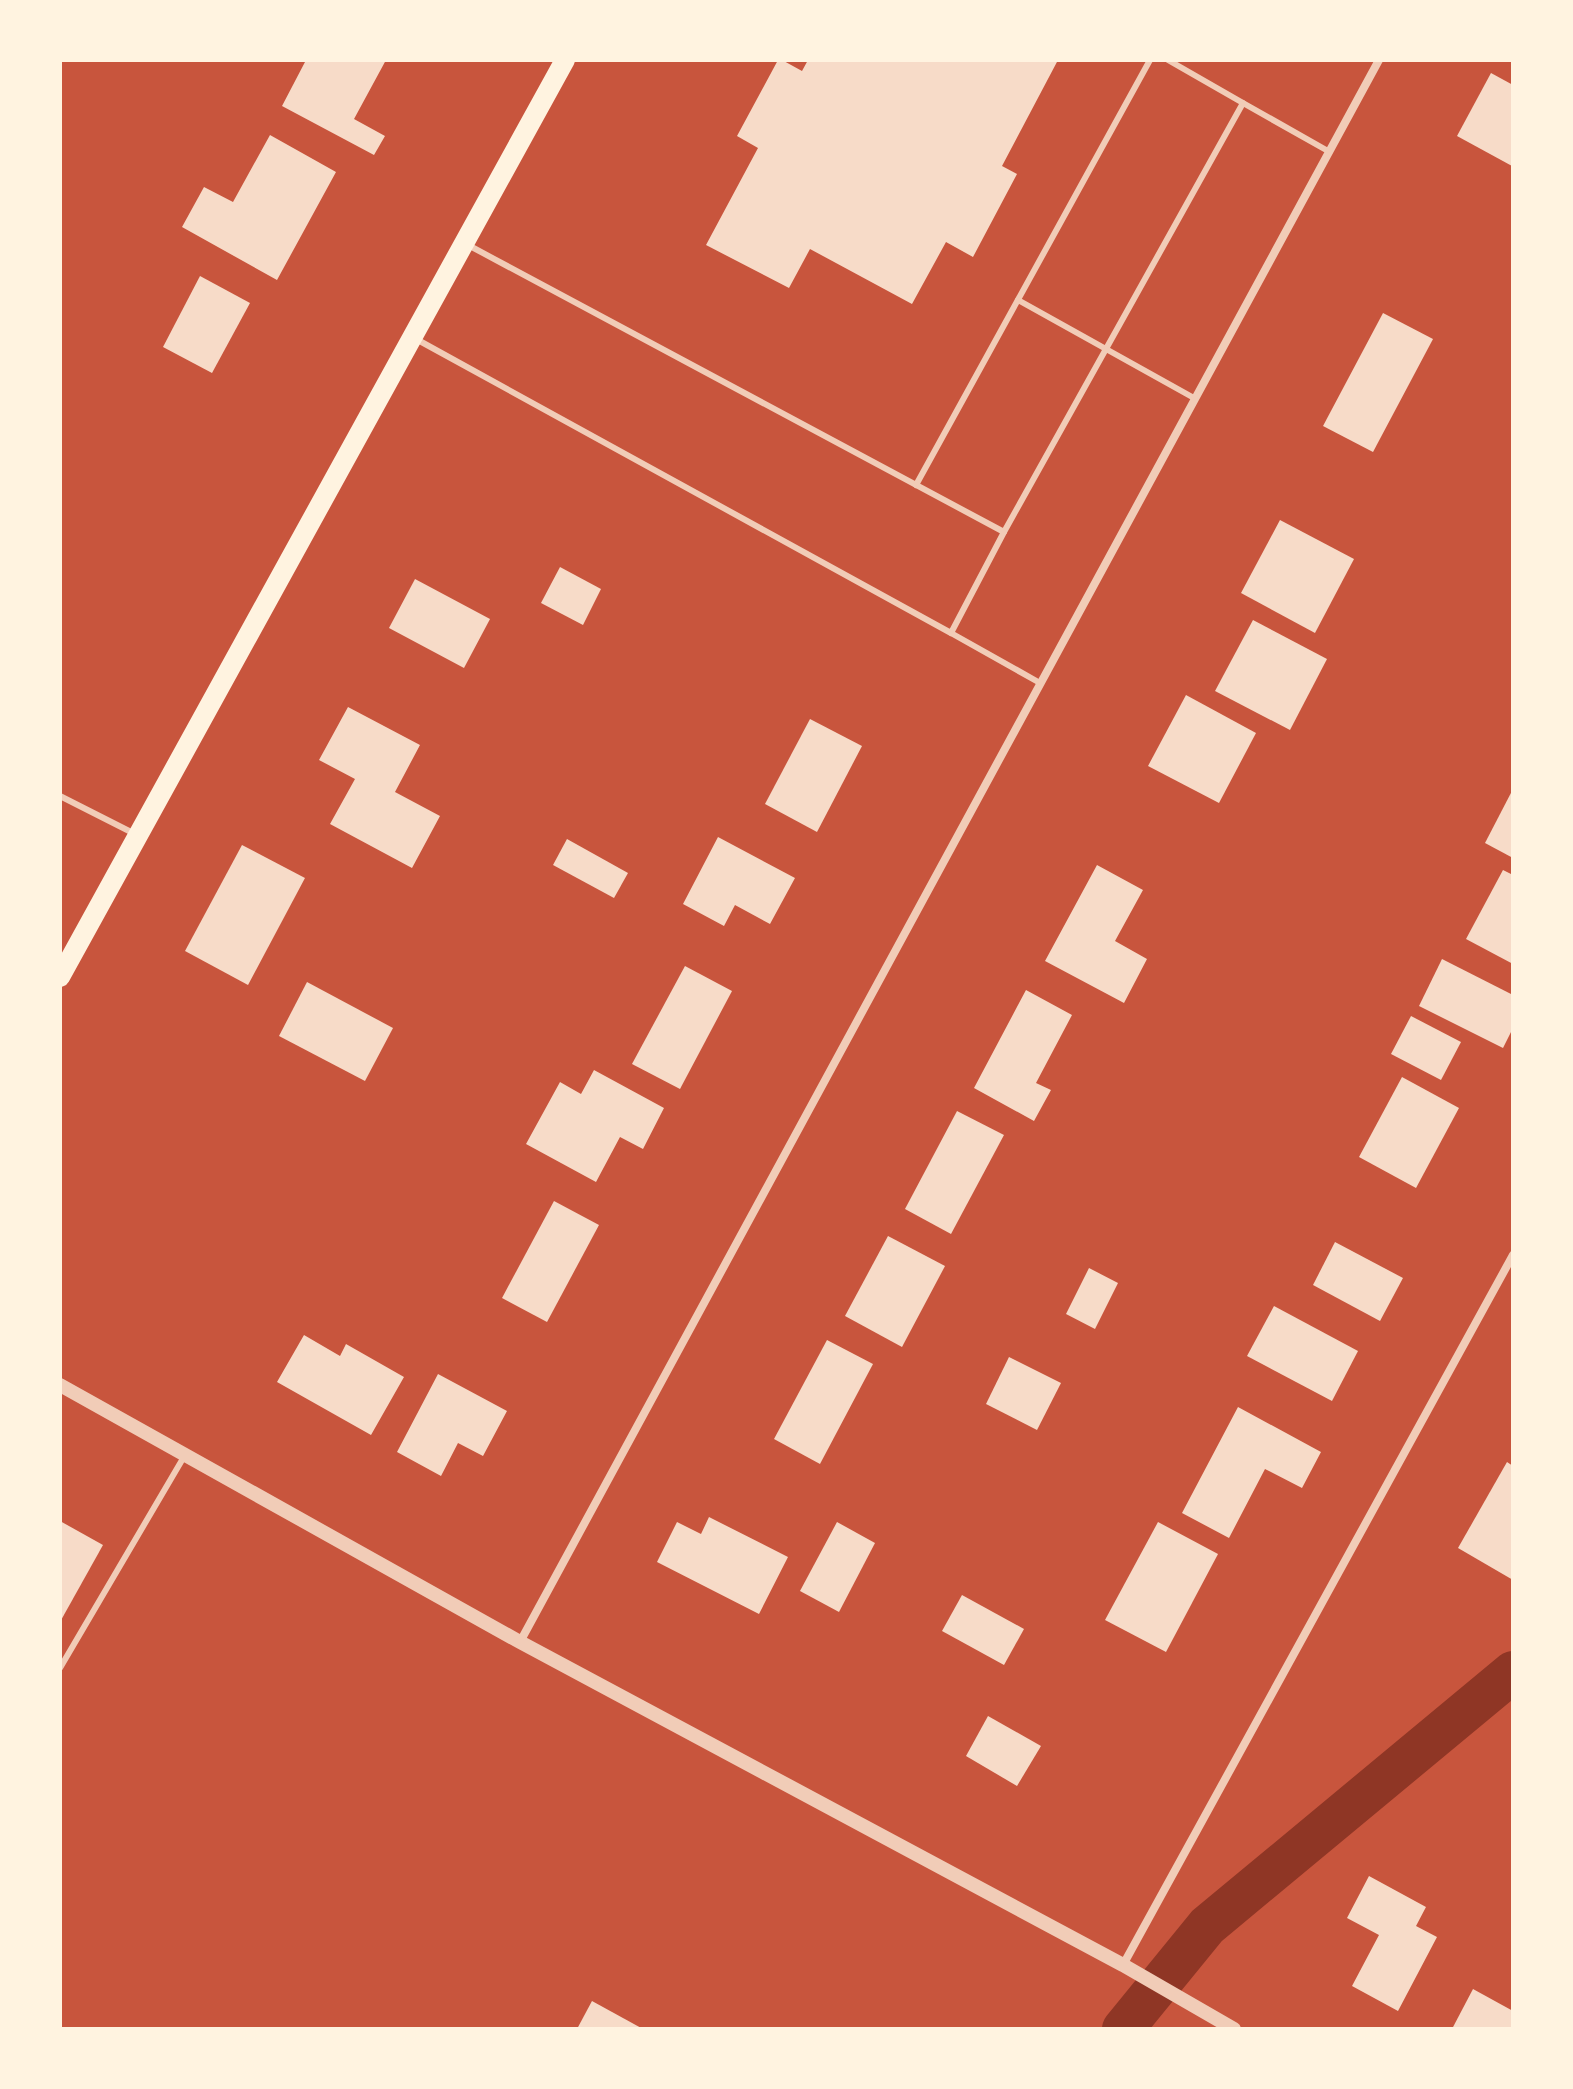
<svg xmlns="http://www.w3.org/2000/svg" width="1573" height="2089" font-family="'Roboto Condensed',sans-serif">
	<rect width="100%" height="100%" fill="#c8553d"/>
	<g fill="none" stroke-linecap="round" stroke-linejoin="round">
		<polyline stroke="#8f3625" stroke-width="42" points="1123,2029 1207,1926 1513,1672"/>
	</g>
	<g fill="#f7dbc8">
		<polygon points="301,60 386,60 354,119 385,136 374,155 282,106 305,62"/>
		<polygon points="778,60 782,60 802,71 808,60 1058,60 1002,166 1017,174 973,257 946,242 912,304 810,249 789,288 706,245 758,148 737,136"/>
		<polygon points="1491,73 1513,85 1512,166 1457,136"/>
		<polygon points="270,135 336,172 277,280 182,227 204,187 233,202"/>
		<polygon points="200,276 250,303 212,373 163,347"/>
		<polygon points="1383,313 1433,339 1373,452 1323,426"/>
		<polygon points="1280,520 1354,559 1315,633 1241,593"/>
		<polygon points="560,567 601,589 583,625 541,603"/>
		<polygon points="415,579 490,619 464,668 389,628"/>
		<polygon points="1253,620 1327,659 1290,730 1215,691"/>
		<polygon points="1186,695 1256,733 1219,803 1148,766"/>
		<polygon points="348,707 420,745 395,792 440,816 412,868 330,824 355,779 319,760"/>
		<polygon points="810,719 862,746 817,832 765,804"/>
		<polygon points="1513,789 1513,858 1485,843"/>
		<polygon points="718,837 795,878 770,924 735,905 724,926 683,904"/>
		<polygon points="567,839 628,873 614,898 553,865"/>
		<polygon points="242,845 305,878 248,985 185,951"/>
		<polygon points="1097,865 1143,890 1115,941 1147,959 1124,1003 1045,961"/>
		<polygon points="1503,870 1513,875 1513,964 1466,939"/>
		<polygon points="1442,959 1513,995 1513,1028 1503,1048 1419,1006"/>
		<polygon points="685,966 732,991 680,1089 632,1064"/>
		<polygon points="307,982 393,1028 365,1081 279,1036"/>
		<polygon points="1026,990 1072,1015 1036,1083 1051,1090 1034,1121 974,1088"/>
		<polygon points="1411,1016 1461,1042 1441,1080 1391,1054"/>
		<polygon points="594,1070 664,1108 643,1149 620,1137 596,1182 526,1144 560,1082 581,1094"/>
		<polygon points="1402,1077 1459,1108 1416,1188 1359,1157"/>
		<polygon points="957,1111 1004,1135 951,1234 905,1209"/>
		<polygon points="554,1201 599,1225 547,1322 502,1298"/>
		<polygon points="888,1236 945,1266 902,1347 845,1316"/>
		<polygon points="1335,1242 1403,1278 1380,1321 1313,1285"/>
		<polygon points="1089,1268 1118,1283 1095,1329 1066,1314"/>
		<polygon points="1274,1306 1358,1351 1332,1401 1247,1356"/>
		<polygon points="304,1335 340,1356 346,1344 404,1377 371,1435 277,1382"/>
		<polygon points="827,1340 873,1364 820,1464 774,1439"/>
		<polygon points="1009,1357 1061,1383 1037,1430 986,1404"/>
		<polygon points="438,1374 507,1411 483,1456 458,1443 441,1476 397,1452"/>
		<polygon points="1238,1407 1321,1452 1302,1488 1265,1469 1229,1538 1182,1513"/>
		<polygon points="1507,1462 1513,1466 1513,1580 1458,1548"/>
		<polygon points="709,1517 788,1557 759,1614 657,1562 677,1522 701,1534"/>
		<polygon points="60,1521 103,1545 60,1622"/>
		<polygon points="837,1522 875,1543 839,1612 800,1591"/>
		<polygon points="1158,1522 1218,1554 1166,1652 1105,1620"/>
		<polygon points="962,1595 1024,1629 1004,1665 942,1631"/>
		<polygon points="988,1716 1041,1746 1017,1786 966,1756"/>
		<polygon points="1369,1876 1426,1907 1416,1926 1437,1937 1398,2011 1352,1986 1379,1935 1347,1918"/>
		<polygon points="1473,1989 1513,2011 1513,2029 1452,2029"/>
		<polygon points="592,2001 643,2029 577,2029"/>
	</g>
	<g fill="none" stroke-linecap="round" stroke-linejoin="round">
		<g stroke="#f1ccb7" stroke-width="6">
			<polyline points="1243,103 1328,151"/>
			<polyline points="468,245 1004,532 1243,103 1168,60"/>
			<polyline points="1018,300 1194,398"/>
			<polyline points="416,339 951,633 1004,532"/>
			<polyline points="916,485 1150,60"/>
			<polyline points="951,633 1040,683"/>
			<polyline points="60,796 135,834"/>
			<polyline points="60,1668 185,1455"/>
		</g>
		<g stroke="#f1ccb7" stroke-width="8">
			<polyline points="520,1642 1379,60"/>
			<polyline points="1123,1965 1513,1255"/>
		</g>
		<polyline stroke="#f1ccb7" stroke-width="14" points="60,1385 520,1642 1123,1965 1234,2029"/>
		<polyline stroke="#fff3e0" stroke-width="20" points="60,977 565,60"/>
	</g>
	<rect width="1573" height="2089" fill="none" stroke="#fff3e0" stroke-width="124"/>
</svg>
